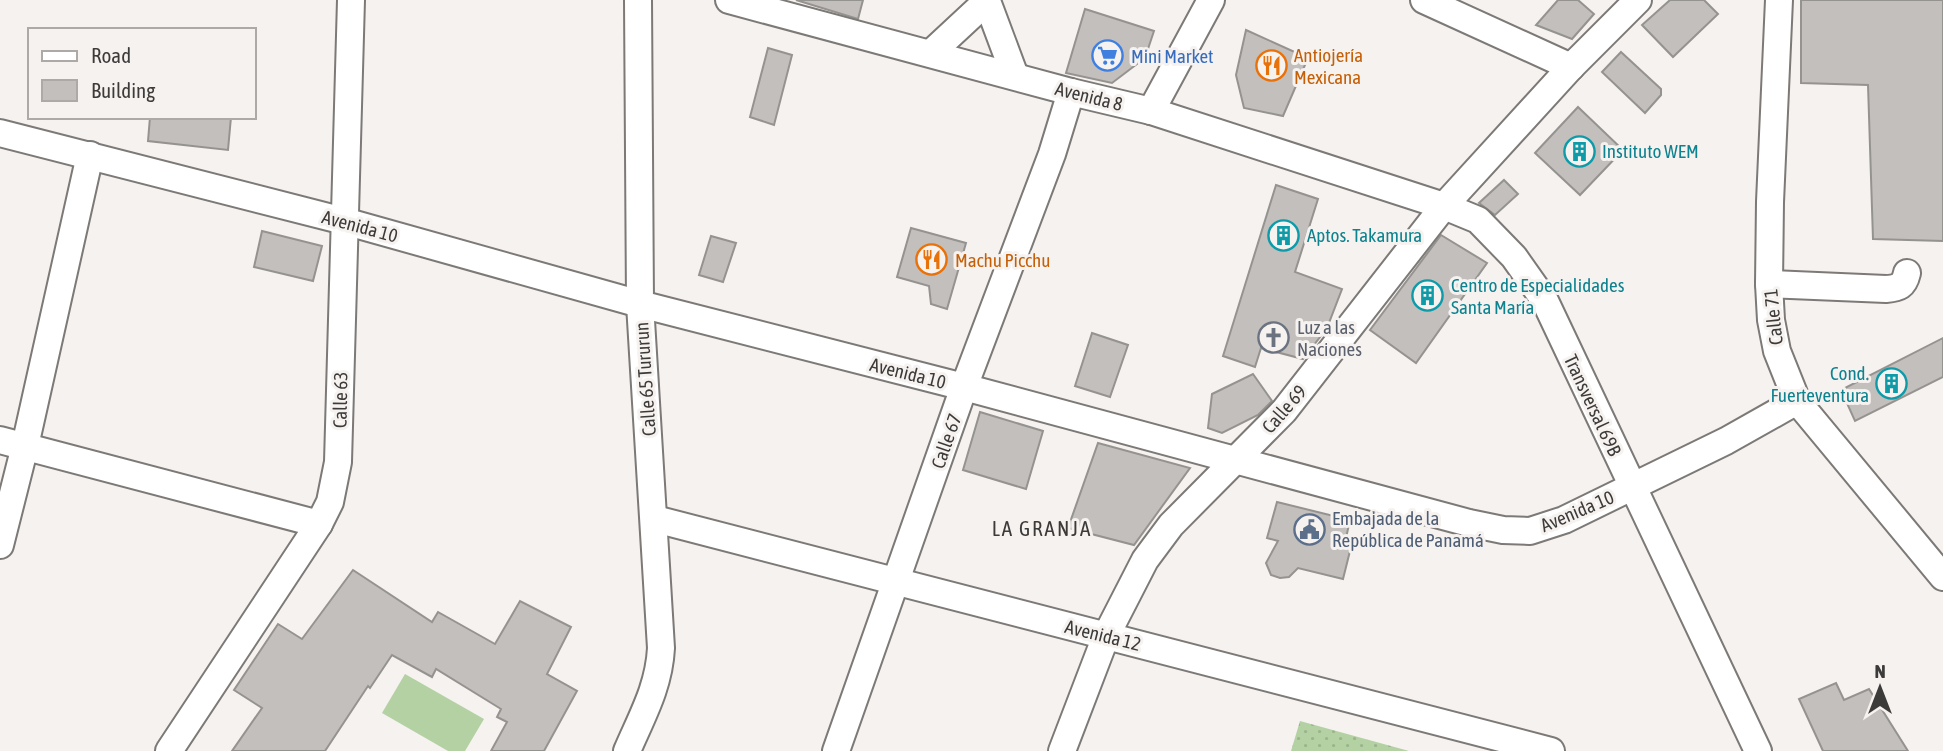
<svg xmlns="http://www.w3.org/2000/svg" width="1943" height="751" font-family="'Asap Condensed',sans-serif">
	<defs>
		<pattern id="grass-dots" width="8" height="8" patternUnits="userSpaceOnUse" patternTransform="scale(1.75)"><rect width="8" height="8" fill="#b3d1a3"/><path d="M2 2h.1M6 6h.1" fill="none" stroke="#9bb48d" stroke-width="1.8" stroke-linecap="round"/></pattern>
	</defs>
	<rect width="100%" height="100%" fill="#f6f2f0"/>
	<polygon fill="url(#grass-dots)" points="1300,721 1409,751 1291,751"/>
	<polygon fill="#b3d1a3" points="405,674 484,719 465,751 448,751 382,713"/>
	<g fill="#c2bfbc" stroke="#959390" stroke-width="2">
		<polygon points="796,0 863,0 858,19"/>
		<polygon points="1558,0 1578,0 1594,14 1572,39 1536,25"/>
		<polygon points="1670,0 1704,0 1718,14 1673,57 1642,25"/>
		<polygon points="1801,0 1943,0 1943,241 1873,239 1868,85 1801,83"/>
		<polygon points="1085,9 1154,31 1145,58 1112,83 1066,73"/>
		<polygon points="1246,30 1308,58 1283,116 1244,108 1236,75"/>
		<polygon points="768,48 792,55 774,125 750,117"/>
		<polygon points="1621,52 1661,89 1661,95 1645,113 1602,72"/>
		<polygon points="1578,107 1623,150 1580,195 1535,153"/>
		<polygon points="150,117 231,117 228,150 148,141"/>
		<polygon points="1504,180 1518,194 1495,215 1479,203"/>
		<polygon points="1276,185 1318,199 1295,272 1342,289 1327,328 1303,359 1261,348 1255,367 1223,356"/>
		<polygon points="911,228 966,243 947,309 931,304 929,286 897,277"/>
		<polygon points="262,231 322,246 313,281 254,267"/>
		<polygon points="1441,235 1487,263 1416,363 1370,330"/>
		<polygon points="711,236 736,243 723,282 699,275"/>
		<polygon points="1092,333 1128,345 1110,397 1075,386"/>
		<polygon points="1943,338 1943,377 1855,421 1841,390"/>
		<polygon points="1253,374 1272,401 1258,415 1222,433 1208,428 1212,394"/>
		<polygon points="980,412 1043,431 1026,489 963,470"/>
		<polygon points="1098,443 1190,468 1134,545 1068,528"/>
		<polygon points="1277,502 1350,520 1346,538 1353,539 1343,579 1298,568 1289,577 1280,578 1271,575 1266,563 1278,541 1267,538"/>
		<polygon points="353,570 432,622 438,612 495,644 520,601 571,627 547,674 577,691 544,751 491,751 507,722 497,717 501,709 436,669 432,677 392,655 370,688 368,686 325,751 232,751 262,708 234,690 278,624 302,639"/>
		<polygon points="1836,683 1844,700 1869,689 1908,751 1823,751 1799,699"/>
	</g>
	<g fill="none" stroke-linecap="round" stroke-linejoin="round">
		<defs>
			<g id="minor">
				<polyline points="729,0 1071,92 1151,111 1444,206 1478,220 1514,257 1545,301 1758,751"/>
				<polyline points="1424,0 1571,67"/>
				<polyline points="1779,0 1770,202 1769,284 1771,320 1777,351 1797,401 1943,577"/>
				<polyline points="987,1 1015,76"/>
				<polyline points="931,53 987,1"/>
				<polyline points="1151,111 1211,0"/>
				<polyline points="0,133 344,221 640,304 964,387 1469,523 1503,530 1530,531 1564,520 1726,441 1797,401"/>
				<path d="M1769 284 1886 289C1899 288 1904 286 1907 273"/>
				<polyline points="0,440 319,524"/>
				<polyline points="655,519 1551,751"/>
				<polyline points="0,545 25,446 90,155"/>
				<polyline points="169,751 319,524 330,502 338,462 351,0"/>
				<path d="M627 751C642 716 659 687 661 648L640 304 638 0"/>
				<polyline points="836,751 964,387 1052,154 1071,92"/>
				<polyline points="1062,751 1106,636 1145,560 1171,525 1284,411 1444,206 1571,67 1638,0"/>
			</g>
		</defs>
		<use href="#minor" stroke="#7c7977" stroke-width="30"/>
		<use href="#minor" stroke="#fff" stroke-width="26"/>
	</g>
	<defs>
		<symbol id="supermarket-ring" viewBox="-11 -11 22 22"><circle r="9.5" fill="#f6f2f0" stroke="#3f7fe0" stroke-width="1.5"/><path d="M-6-5.5h2.5l.6 2H6L4.5 2H-2.5L-4.4-4H-6ZM-1.5 3.2a1.3 1.3 0 1 0 .1 0ZM3 3.2a1.3 1.3 0 1 0 .1 0Z" fill="#3f7fe0"/></symbol>
		<symbol id="restaurant-ring" viewBox="-11 -11 22 22"><circle r="9.5" fill="#f6f2f0" stroke="#e8710a" stroke-width="1.5"/><path d="M-5-6h1v4h1v-4h1v4h1v-4h1v5L-1.5 .5V6h-2V.5L-5-1ZM5-6V6H3V1.5H1.5Q1.5-4 5-6Z" fill="#e8710a"/></symbol>
		<symbol id="building-ring" viewBox="-11 -11 22 22"><circle r="9.5" fill="#f6f2f0" stroke="#0f9aa8" stroke-width="1.5"/><path d="M-4-6H4V6H1V3H-1V6H-4ZM-2.5-4.3h1.7v1.8h-1.7ZM.8-4.3h1.7v1.8H.8ZM-2.5-1h1.7V.8h-1.7ZM.8-1h1.7V.8H.8Z" fill="#0f9aa8"/></symbol>
		<symbol id="church-ring" viewBox="-11 -11 22 22"><circle r="9.5" fill="#f6f2f0" stroke="#6b7280" stroke-width="1.5"/><path d="M-1.2-6h2.4v3.5h3.3v2.4h-3.3V6h-2.4V-.1h-3.3v-2.4h3.3Z" fill="#6b7280"/></symbol>
		<symbol id="civic-ring" viewBox="-11 -11 22 22"><circle r="9.5" fill="#f6f2f0" stroke="#5c6f8a" stroke-width="1.5"/><path d="M-.6-6.5H3V-4.5H.6V-3L4-1V1h2V6H-6V1h2V-1L-.6-3ZM-1.2 2.5V6h2.4V2.5Z" fill="#5c6f8a"/></symbol>
	</defs>
	<g fill-rule="evenodd">
		<use href="#supermarket-ring" x="1090" y="38" width="35" height="35"/>
		<use href="#restaurant-ring" x="1254" y="48" width="35" height="35"/>
		<use href="#building-ring" x="1562" y="134" width="35" height="35"/>
		<use href="#building-ring" x="1266" y="218" width="35" height="35"/>
		<use href="#restaurant-ring" x="914" y="242" width="35" height="35"/>
		<use href="#building-ring" x="1410" y="278" width="35" height="35"/>
		<use href="#church-ring" x="1256" y="320" width="35" height="35"/>
		<use href="#building-ring" x="1874" y="366" width="35" height="35"/>
		<use href="#civic-ring" x="1292" y="512" width="35" height="35"/>
	</g>
	<g text-anchor="middle" stroke-width="6" stroke-linejoin="round" paint-order="stroke">
		<g font-size="19" fill="#c56008" stroke="#f6f2f0" text-anchor="start">
			<text x="1294" y="62">Antiojería<tspan x="1294" dy="22">Mexicana</tspan></text>
			<text x="955" y="267">Machu Picchu</text>
		</g>
		<g font-size="19" fill="#366cbe" stroke="#f6f2f0" text-anchor="start">
			<text x="1131" y="63">Mini Market</text>
		</g>
		<g font-size="19" fill="#3c3b3a" stroke="#f6f2f0">
			<text transform="translate(1089 96) rotate(14)" y="7">Avenida 8</text>
			<text transform="translate(360 226) rotate(15)" y="7">Avenida 10</text>
			<text transform="translate(1773 317) rotate(-96)" y="7">Calle 71</text>
			<text transform="translate(908 373) rotate(14)" y="7">Avenida 10</text>
			<text transform="translate(645 379) rotate(-94)" y="7">Calle 65 Tururun</text>
			<text transform="translate(340 400) rotate(-89)" y="7">Calle 63</text>
			<text transform="translate(1593 405) rotate(65)" y="7">Transversal 69B</text>
			<text transform="translate(1284 409) rotate(-49)" y="7">Calle 69</text>
			<text transform="translate(946 441) rotate(-71)" y="7">Calle 67</text>
			<text transform="translate(1577 511) rotate(-23)" y="7">Avenida 10</text>
			<text transform="translate(1103 635) rotate(14)" y="7">Avenida 12</text>
		</g>
		<g font-size="19" fill="#0d838f" stroke="#f6f2f0" text-anchor="start">
			<text x="1602" y="158">Instituto WEM</text>
			<text x="1307" y="242">Aptos. Takamura</text>
			<text x="1451" y="292">Centro de Especialidades<tspan x="1451" dy="22">Santa María</tspan></text>
			<text x="1869" y="380" text-anchor="end">Cond.<tspan x="1869" dy="22">Fuerteventura</tspan></text>
		</g>
		<g font-size="19" fill="#5b616d" stroke="#f6f2f0" text-anchor="start">
			<text x="1297" y="334">Luz a las<tspan x="1297" dy="22">Naciones</tspan></text>
		</g>
		<g font-size="19" fill="#4e5e75" stroke="#f6f2f0" text-anchor="start">
			<text x="1332" y="525">Embajada de la<tspan x="1332" dy="22">República de Panamá</tspan></text>
		</g>
		<g font-size="21" letter-spacing="2" fill="#3c3b3a" stroke="#f6f2f0">
			<text x="1042" y="536">LA GRANJA</text>
		</g>
	</g>
	<rect x="28" y="28" width="228" height="91" fill="#f6f2f0" stroke="#aca9a7" stroke-width="2"/>
	<rect x="42" y="51" width="35" height="10" fill="#ffffff" stroke="#aca9a7" stroke-width="2"/>
	<text x="91" y="63" font-size="21" fill="#3c3b3a">Road</text>
	<rect x="42" y="80" width="35" height="21" fill="#c2bfbc" stroke="#aca9a7" stroke-width="2"/>
	<text x="91" y="98" font-size="21" fill="#3c3b3a">Building</text>
	<g transform="translate(1880 688)" stroke="#f6f2f0" stroke-width="5" paint-order="stroke">
	<path d="M0-5L12 26L0 18L-12 26Z" fill="#3c3b3a"/>
	<text y="-10" font-size="19" font-weight="bold" text-anchor="middle" fill="#3c3b3a">N</text>
	</g>
</svg>
